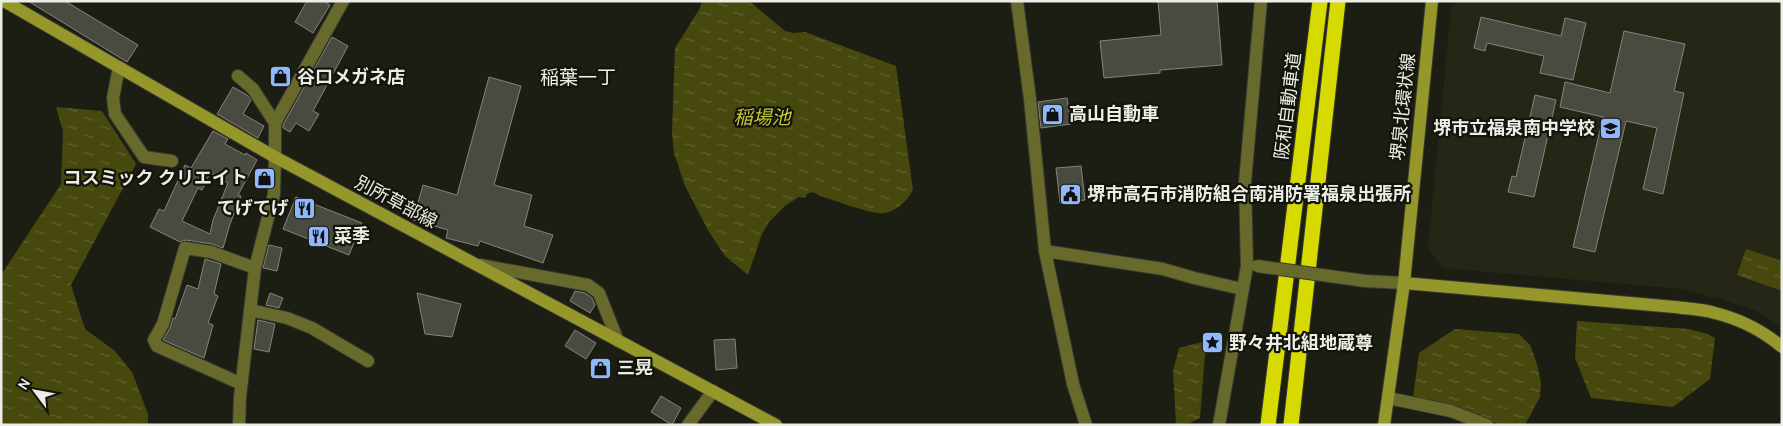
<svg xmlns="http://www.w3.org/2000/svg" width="1783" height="426" font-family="Overpass,'Noto Sans JP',sans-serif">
	<defs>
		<pattern id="water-ripples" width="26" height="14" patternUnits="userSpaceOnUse" patternTransform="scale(1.25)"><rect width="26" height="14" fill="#47480e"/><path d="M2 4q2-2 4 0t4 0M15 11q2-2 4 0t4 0" fill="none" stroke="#626331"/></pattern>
	</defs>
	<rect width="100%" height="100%" fill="#1c1d13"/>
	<polygon fill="#252616" points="1456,1 1782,1 1782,327 1756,311 1720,299 1680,289 1443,268 1428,248 1451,8"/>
	<g fill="url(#water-ripples)">
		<path d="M702 1H749L785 31 793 33 805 32 896 66 913 190C907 202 893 215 878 213 861 211 838 201 820 196L813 192 807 194 805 198 799 197 786 205 769 222 762 234 748 275 725 256 709 232 685 186 674 153 672 133 675 48 700 8Z"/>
		<polygon points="56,107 102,111 136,164 71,285 85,329 115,351 132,372 148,414 148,425 1,425 1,275 61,184 63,131"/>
		<polygon points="1746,249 1782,261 1782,291 1737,275"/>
		<polygon points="1577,321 1688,329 1708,334 1715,338 1710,379 1673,407 1591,398 1575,358"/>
		<polygon points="1455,329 1519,334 1530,345 1537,364 1541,383 1540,397 1525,425 1500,425 1459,407 1413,398 1419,353"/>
		<polygon points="1206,341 1200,418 1190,423 1176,424 1173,371 1179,348"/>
	</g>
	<g fill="#494a40" stroke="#848579" fill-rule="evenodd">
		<polygon points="28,1 65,1 138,45 127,62"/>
		<polygon points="307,1 324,1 330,5 313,33 295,22"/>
		<polygon points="1158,1 1217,1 1222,65 1160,70 1160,73 1104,78 1100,41 1161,35"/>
		<polygon points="1481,17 1561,36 1565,18 1586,23 1573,80 1540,73 1544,56 1487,43 1485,51 1474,48"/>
		<polygon points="1624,31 1685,44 1674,91 1684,93 1663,194 1643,189 1657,128 1626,121 1595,252 1573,247 1603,117 1560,107 1565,82 1610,93"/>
		<polygon points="332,37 348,46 313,111 319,114 309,131 296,123 290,132 283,128 283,125"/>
		<polygon points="489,77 521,86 494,185 532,195 524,226 553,235 543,263 480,241 478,246 446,238 448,230 413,220 423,185 457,195"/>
		<polygon points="233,87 247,95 251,100 243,114 264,126 258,138 217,114"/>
		<polygon points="1535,95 1556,100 1534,197 1508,192 1512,176 1516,177"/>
		<polygon points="1067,98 1071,124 1041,128 1038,102"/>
		<path d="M213 131 228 139 225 144 245 155 246 153 257 160 238 195 241 196 230 224 223 248 212 244 186 240 180 242 150 227 159 209 164 211 185 165 191 168ZM210 173 228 183 213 220 210 234 182 221 198 188 202 190Z"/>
		<polygon points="1081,166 1085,200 1060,203 1056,168"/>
		<polygon points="296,197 362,223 349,255 283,229"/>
		<polygon points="269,245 282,248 277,271 263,268"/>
		<polygon points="205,259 221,264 214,294 218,296 208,323 213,325 204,358 163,340 170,328 173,318 175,319 187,285 198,289"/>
		<polygon points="575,291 585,293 592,298 595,305 590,313 570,301"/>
		<polygon points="270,293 283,298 279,308 266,305"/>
		<polygon points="417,293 461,304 452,337 425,334"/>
		<polygon points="258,320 275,324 269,352 254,349"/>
		<polygon points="575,330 596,343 586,359 565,346"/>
		<polygon points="735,339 737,368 716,370 714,340"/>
		<polygon points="661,396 681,408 672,425 651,412"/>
	</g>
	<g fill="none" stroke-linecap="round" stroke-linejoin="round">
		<defs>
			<g id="street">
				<polyline points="1017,1 1030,99 1045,251 1073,384 1086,425"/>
				<polyline points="119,67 113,98 115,114 144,157 172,161"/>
				<polyline points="238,76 253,89 275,123 275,157 274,194 255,268 240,397 239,425"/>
				<polyline points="275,123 343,1"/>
				<polyline points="1045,251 1163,269 1194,278 1242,289"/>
				<polyline points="480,265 588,285 599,293 618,341"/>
				<polyline points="1365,281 1404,283"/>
				<polyline points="250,310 287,318 312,328 368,361"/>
				<polyline points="242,382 235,381 157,346 154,340 163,324 185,248 211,252 255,268"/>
				<polyline points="1388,398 1451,411 1487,425"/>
				<polyline points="688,425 713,391"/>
				<polyline points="1219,425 1247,266 1245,182 1261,1"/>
			</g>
			<g id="secondary">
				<polyline points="4,1 275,157 776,425"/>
				<path d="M1404 283 1675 307C1688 309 1702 309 1715 313 1739 319 1763 331 1782 347"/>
				<polyline points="1384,425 1404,283 1432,1"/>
			</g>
			<g id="highway">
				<polyline points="1268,425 1320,1"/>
				<polyline points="1291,425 1338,1"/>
			</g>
		</defs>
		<use href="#street" stroke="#393a31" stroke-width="14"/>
		<use href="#secondary" stroke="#393a31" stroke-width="14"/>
		<use href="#highway" stroke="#393a31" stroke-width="17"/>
		<use href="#street" stroke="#686a2c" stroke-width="12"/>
		<use href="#secondary" stroke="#95972a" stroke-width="12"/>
		<use href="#highway" stroke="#d7da00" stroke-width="15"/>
		<defs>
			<polyline id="street-bridge" points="1257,266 1365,281"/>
		</defs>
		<use href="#street-bridge" stroke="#393a31" stroke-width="14" stroke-linecap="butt"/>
		<use href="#street-bridge" stroke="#686a2c" stroke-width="12"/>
	</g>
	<defs>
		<symbol id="shop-square" viewBox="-11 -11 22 22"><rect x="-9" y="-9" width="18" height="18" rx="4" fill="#90b8fd" stroke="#13140b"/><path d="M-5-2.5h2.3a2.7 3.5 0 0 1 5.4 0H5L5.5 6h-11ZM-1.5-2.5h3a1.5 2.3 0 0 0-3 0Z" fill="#111"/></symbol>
		<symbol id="school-square" viewBox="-11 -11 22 22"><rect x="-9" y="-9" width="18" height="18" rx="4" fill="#90b8fd" stroke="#13140b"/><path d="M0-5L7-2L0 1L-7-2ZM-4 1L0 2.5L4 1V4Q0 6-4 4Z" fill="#111"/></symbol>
		<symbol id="civic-square" viewBox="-11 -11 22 22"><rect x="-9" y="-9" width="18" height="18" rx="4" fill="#90b8fd" stroke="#13140b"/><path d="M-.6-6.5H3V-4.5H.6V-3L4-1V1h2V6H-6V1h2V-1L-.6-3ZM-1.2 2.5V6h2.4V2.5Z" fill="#111"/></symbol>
		<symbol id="restaurant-square" viewBox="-11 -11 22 22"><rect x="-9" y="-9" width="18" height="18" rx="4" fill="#90b8fd" stroke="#13140b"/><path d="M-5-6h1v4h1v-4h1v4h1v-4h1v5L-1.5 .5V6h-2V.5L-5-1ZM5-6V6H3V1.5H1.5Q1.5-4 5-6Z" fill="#111"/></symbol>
		<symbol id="sight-square" viewBox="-11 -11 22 22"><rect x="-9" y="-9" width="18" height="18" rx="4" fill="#90b8fd" stroke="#13140b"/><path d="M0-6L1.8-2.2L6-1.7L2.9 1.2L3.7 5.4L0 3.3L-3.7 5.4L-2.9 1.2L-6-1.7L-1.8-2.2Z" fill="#111"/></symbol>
	</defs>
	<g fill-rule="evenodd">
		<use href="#shop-square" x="268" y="64" width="25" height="25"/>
		<use href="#shop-square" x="1040" y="102" width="25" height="25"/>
		<use href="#school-square" x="1598" y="116" width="25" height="25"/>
		<use href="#shop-square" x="252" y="166" width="25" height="25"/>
		<use href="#civic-square" x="1058" y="182" width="25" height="25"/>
		<use href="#restaurant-square" x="292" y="196" width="25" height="25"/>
		<use href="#restaurant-square" x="306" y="224" width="25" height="25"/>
		<use href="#sight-square" x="1200" y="330" width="25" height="25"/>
		<use href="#shop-square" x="588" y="356" width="25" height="25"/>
	</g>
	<g text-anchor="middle" stroke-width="4.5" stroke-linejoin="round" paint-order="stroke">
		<g font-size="18" font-weight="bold" fill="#ecede6" stroke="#13140b" text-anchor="start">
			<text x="297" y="83">谷口メガネ店</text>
			<text x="1069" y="120">高山自動車</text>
			<text x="1595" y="134" text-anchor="end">堺市立福泉南中学校</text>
			<text x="248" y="184" text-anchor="end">コスミック クリエイト</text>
			<text x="1087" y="200">堺市高石市消防組合南消防署福泉出張所</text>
			<text x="289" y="214" text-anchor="end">てげてげ</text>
			<text x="334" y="242">菜季</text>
			<text x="1229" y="349">野々井北組地蔵尊</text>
			<text x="617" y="374">三晃</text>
		</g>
		<g font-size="18" fill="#ecede6" stroke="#13140b">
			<text transform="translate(1288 106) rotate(-83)" y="6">阪和自動車道</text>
			<text transform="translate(1403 107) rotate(-84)" y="6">堺泉北環状線</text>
			<text transform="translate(396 202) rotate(28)" y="6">別所草部線</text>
		</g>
		<g font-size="19" fill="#ecede6" stroke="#13140b">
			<text x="578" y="84">稲葉一丁</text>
		</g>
		<g font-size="19" font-style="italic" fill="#c4c838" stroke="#13140b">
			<text x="762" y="124">稲場池</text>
		</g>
	</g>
	<rect width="1783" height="426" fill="none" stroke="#ecede6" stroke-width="5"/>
	<g transform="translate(35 391) rotate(302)" stroke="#13140b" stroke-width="4" paint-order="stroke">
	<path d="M0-4L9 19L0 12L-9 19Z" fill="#ecede6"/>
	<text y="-8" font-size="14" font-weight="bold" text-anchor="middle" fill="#ecede6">N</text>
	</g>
</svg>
